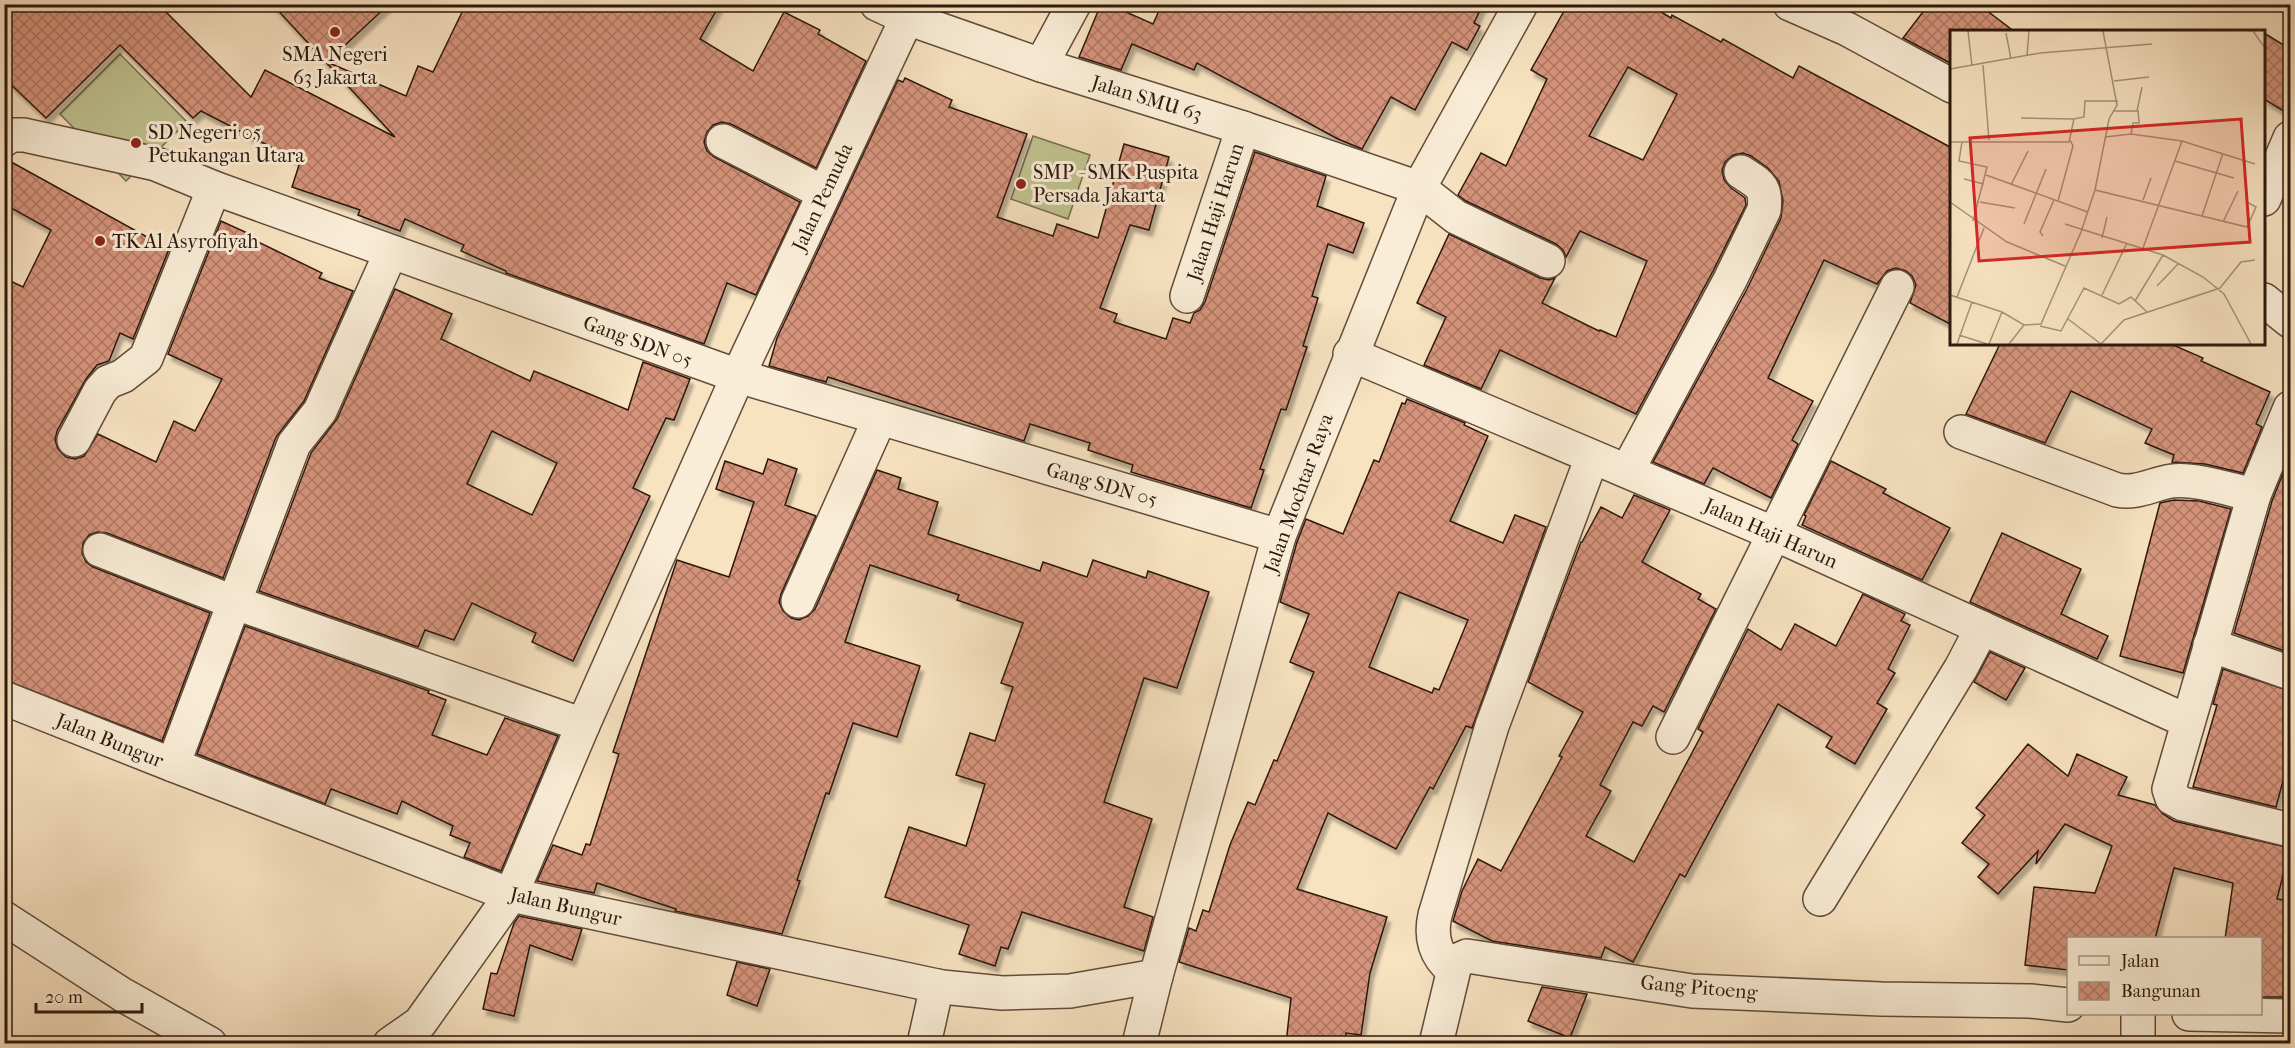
<svg xmlns="http://www.w3.org/2000/svg" width="2295" height="1048" font-family="'IM FELL French Canon',serif">
	<defs>
		<pattern id="building-cross-hatch" width="8" height="8" patternUnits="userSpaceOnUse" patternTransform="scale(1.5)"><rect width="8" height="8" fill="#d6947c"/><path d="M0 0l8 8M0 8l8-8" fill="none" stroke="#ae7864"/></pattern>
		<filter id="shadow"><feDropShadow dx="3.5" dy="6" stdDeviation="1.5" flood-color="#0004"/></filter>
	</defs>
	<rect width="100%" height="100%" fill="#f8e3c1"/>
	<filter id="stains"><feTurbulence type="fractalNoise" baseFrequency=".00333" numOctaves="4"/><feColorMatrix values="0 0 0 0 .2 0 0 0 0 .09 0 0 0 0 .02 0 0 0 .5 -.17"/></filter>
	<radialGradient id="worn" r=".72"><stop offset=".6" stop-color="#630" stop-opacity="0"/><stop offset="1" stop-color="#630" stop-opacity=".3"/></radialGradient>
	<g fill="#c0c390" stroke="#766e4f" stroke-width="1.5">
		<polygon points="120,54 187,122 126,181 60,114"/>
		<polygon points="1033,136 1090,155 1068,219 1011,199"/>
	</g>
	<g fill="url(#building-cross-hatch)" stroke="#2d190e" stroke-width="1.5" fill-rule="evenodd" filter="url(#shadow)">
		<polygon points="4,4 158,4 251,97 265,70 395,137 272,4 389,4 327,62 406,96 418,66 433,72 466,4 720,4 700,39 753,71 784,12 820,30 818,34 866,61 816,168 731,124 722,122 713,125 707,132 704,142 707,151 714,157 800,202 756,295 727,283 704,344 506,273 506,271 461,251 464,245 405,219 400,231 358,215 360,210 292,187 300,162 201,111 193,118 120,45 46,118 4,78"/>
		<polygon points="1101,4 1108,4 1153,24 1162,4 1483,4 1474,23 1480,26 1467,50 1452,42 1415,110 1391,97 1362,149 1338,139 1197,63 1194,70 1132,44 1121,70 1079,57"/>
		<path d="M1568 4H1648L1671 18 1672 15 1721 42 1723 39 1793 78 1799 66 1952 148V325L1910 303 1916 285 1912 276 1906 271 1896 268 1887 271 1877 284 1824 260 1768 378 1813 401 1792 440 1798 444 1771 498 1713 468 1704 484 1653 462 1747 289 1781 218 1783 201 1779 181 1768 168 1751 156 1743 153 1733 155 1725 162 1722 170 1724 180 1731 188 1745 198 1746 205 1713 271 1636 414 1500 350 1481 389 1424 365 1446 317 1417 303 1449 234 1540 278 1549 280 1555 278 1542 303 1599 331 1600 330 1616 337 1647 261 1580 231 1566 257 1563 250 1556 244 1466 201 1458 195 1481 153 1506 166 1547 79 1531 70ZM1628 67 1677 94 1643 160 1589 136Z"/>
		<polygon points="1929,4 1978,4 2015,32 1952,32 1952,64 1903,38"/>
		<polygon points="2264,33 2290,49 2290,115 2264,99"/>
		<polygon points="905,78 952,100 949,107 1027,134 997,217 1053,236 1057,224 1098,238 1124,144 1169,157 1149,230 1130,225 1100,308 1117,314 1114,322 1166,339 1173,318 1190,323 1194,313 1200,310 1205,302 1255,152 1326,176 1317,206 1364,223 1353,253 1328,244 1312,296 1318,298 1303,346 1307,347 1286,410 1281,409 1260,469 1264,470 1251,508 1131,472 1133,465 1088,450 1090,443 1030,424 1024,441 828,377 826,382 769,366 777,338 898,80 903,82"/>
		<polygon points="4,158 169,249 133,339 120,333 109,361 97,365 86,379 57,431 55,440 58,449 66,457 75,459 84,456 98,434 156,462 174,421 195,431 222,379 168,354 221,221 254,236 252,239 322,273 319,278 353,291 304,401 276,437 223,578 107,533 97,532 89,535 83,543 82,553 86,562 93,567 210,613 162,741 4,680 4,278 23,287 51,230 4,204"/>
		<path d="M395 289 452 314 441 339 530 381 534 371 628 410 643 362 690 379 674 420 666 418 633 488 650 496 573 661 532 642 536 633 472 603 454 640 425 630 418 647 259 591 311 453 337 419ZM492 431 557 463 532 515 467 484Z"/>
		<polygon points="2000,344 2171,344 2203,358 2201,361 2270,392 2256,424 2262,427 2243,473 2205,464 2172,462 2174,455 2145,443 2152,429 2071,391 2045,443 1966,414"/>
		<path d="M1407 399 1465 423 1464 425 1488 436 1450 521 1503 543 1515 515 1546 527 1472 728 1466 726 1433 789 1430 787 1396 849 1328 813 1297 889 1387 917 1370 973 1361 1035 1346 1033 1345 1044H1286L1291 998 1179 962 1189 928 1196 931 1203 910 1209 912 1230 845 1248 802 1255 805 1274 760 1277 761 1314 672 1290 662 1309 614 1280 602 1297 542 1306 519 1343 534 1374 460 1379 462 1402 403 1405 404ZM1399 592 1468 620 1439 690 1434 688 1432 693 1369 667Z"/>
		<polygon points="2290,456 2290,653 2234,633 2272,501"/>
		<polygon points="768,459 797,469 785,505 816,516 781,594 779,602 783,611 791,618 799,620 808,616 815,609 877,470 901,478 898,489 938,502 928,534 1040,571 1043,562 1087,577 1093,560 1146,578 1148,571 1209,592 1177,688 1144,678 1104,802 1152,819 1124,907 1153,917 1144,951 1022,912 1008,949 1001,947 995,966 959,954 969,925 885,897 909,827 966,846 985,784 956,775 970,733 995,741 1013,687 1001,683 1023,623 957,600 959,595 870,565 845,642 920,666 897,737 853,723 829,794 826,793 797,880 800,881 782,934 675,911 676,909 597,883 594,893 537,881 553,845 582,855 586,844 590,845 619,754 613,752 677,560 729,577 754,502 716,489 725,461 763,474"/>
		<polygon points="1831,461 1886,489 1883,493 1950,528 1922,580 1802,525 1806,516 1804,515"/>
		<polygon points="1634,495 1670,510 1642,562 1701,594 1698,599 1716,609 1664,712 1653,706 1642,726 1633,722 1600,785 1611,791 1586,836 1634,862 1703,732 1698,729 1748,629 1781,650 1795,624 1836,646 1863,594 1905,614 1901,621 1910,625 1888,669 1895,673 1877,703 1887,709 1855,764 1826,747 1832,737 1778,704 1685,877 1680,874 1633,962 1605,947 1601,958 1492,941 1453,921 1462,891 1478,859 1501,871 1562,757 1559,756 1583,712 1528,682 1581,542 1582,542 1601,507 1622,518"/>
		<polygon points="2174,500 2199,501 2231,509 2183,673 2120,656 2160,503"/>
		<polygon points="2002,533 2081,569 2061,614 2108,636 2097,659 1970,602"/>
		<polygon points="245,626 429,691 428,693 446,700 432,735 487,755 505,718 558,736 501,871 464,857 470,843 450,835 453,826 402,801 397,814 331,789 325,804 197,754"/>
		<polygon points="1990,652 2025,668 2006,700 1974,682"/>
		<polygon points="2223,669 2290,691 2290,755 2276,807 2193,787 2217,705 2213,704"/>
		<polygon points="2028,744 2068,776 2077,754 2127,777 2118,795 2155,805 2163,814 2174,821 2290,848 2277,899 2290,901 2290,933 2287,961 2290,962 2290,997 2260,997 2260,939 2225,939 2233,883 2174,868 2155,939 2068,939 2068,970 2025,965 2034,887 2095,893 2112,846 2065,824 2036,864 2038,851 1998,894 1978,877 1989,864 1962,843 1985,815 1976,808"/>
		<polygon points="519,916 582,929 572,960 530,945 514,1016 483,1009 491,973 497,974 514,923"/>
		<polygon points="737,962 770,969 757,1006 727,995"/>
		<polygon points="1542,987 1587,994 1570,1038 1528,1021"/>
	</g>
	<g fill="none" stroke-linecap="round" stroke-linejoin="round">
		<defs>
			<g id="minor">
				<polyline points="877,4 907,18 1041,65 1243,128 1419,188 1456,217 1548,261"/>
				<polyline points="1790,4 1847,29 1952,86"/>
				<polyline points="1041,65 1074,4"/>
				<polyline points="4,140 10,135 24,135 156,164 214,188 738,376 1279,536"/>
				<polyline points="723,141 824,193"/>
				<polyline points="2264,199 2290,138"/>
				<polyline points="1187,296 1243,128"/>
				<polyline points="2264,300 2290,321"/>
				<polyline points="1350,354 1775,534 2187,721"/>
				<polyline points="2290,408 2254,495 2169,789 2172,798 2183,804 2290,830"/>
				<path d="M1961 432 2117 490C2138 494 2152 484 2172 481 2195 478 2231 490 2254 495"/>
				<polyline points="74,440 100,391 108,382 123,376 146,358 214,188"/>
				<path d="M1627 471 1730 280 1764 210C1767 186 1759 184 1741 172"/>
				<polyline points="100,550 233,602 583,725"/>
				<polyline points="798,601 880,418"/>
				<polyline points="2210,645 2290,673"/>
				<polyline points="4,698 173,765 511,895 942,987 1002,993 1070,991 1156,976"/>
				<polyline points="1673,737 1897,287"/>
				<polyline points="173,765 294,444 320,411 391,252"/>
				<polyline points="1820,899 1961,668 1982,628"/>
				<polyline points="4,918 123,995 210,1044"/>
				<path d="M1453 970C1435 956 1430 937 1435 915L1492 726 1592 457"/>
				<polyline points="2189,1014 2290,1016"/>
				<polyline points="390,1044 420,1023 511,895 583,725 738,376 907,18"/>
				<polyline points="924,1044 937,986"/>
				<polyline points="1139,1044 1156,976 1279,536 1419,188 1521,4"/>
				<polyline points="1436,1044 1455,965 1458,960 1467,956 1692,991 1881,999 2030,1001 2068,1005"/>
				<polyline points="2138,1044 2138,1014"/>
			</g>
		</defs>
		<use href="#minor" stroke="#604c3b" stroke-width="36"/>
		<use href="#minor" stroke="#faedd7" stroke-width="33"/>
	</g>
	<g fill="#8f2418" stroke="#faedd7" stroke-width="2">
		<circle cx="335" cy="32" r="6"/>
		<circle cx="136" cy="143" r="6"/>
		<circle cx="1021" cy="184" r="6"/>
		<circle cx="100" cy="241" r="6"/>
	</g>
	<g text-anchor="middle" stroke-width="6" stroke-linejoin="round" paint-order="stroke">
		<g font-size="20" fill="#2d190e" stroke="#faedd7" text-anchor="start">
			<text x="335" y="61" text-anchor="middle">SMA Negeri<tspan x="335" dy="23">63 Jakarta</tspan></text>
			<text x="148" y="139">SD Negeri 05<tspan x="148" dy="23">Petukangan Utara</tspan></text>
			<text x="1033" y="179">SMP - SMK Puspita<tspan x="1033" dy="23">Persada Jakarta</tspan></text>
			<text x="112" y="248">TK Al Asyrofiyah</text>
		</g>
		<g font-size="20" fill="#2d190e" stroke="#faedd7">
			<text transform="translate(1147 98) rotate(17)" y="7">Jalan SMU 63</text>
			<text transform="translate(822 197) rotate(-65)" y="7">Jalan Pemuda</text>
			<text transform="translate(1215 212) rotate(-72)" y="7">Jalan Haji Harun</text>
			<text transform="translate(638 341) rotate(20)" y="7">Gang SDN 05</text>
			<text transform="translate(1102 484) rotate(16)" y="7">Gang SDN 05</text>
			<text transform="translate(1298 493) rotate(-70)" y="7">Jalan Mochtar Raya</text>
			<text transform="translate(1771 533) rotate(24)" y="7">Jalan Haji Harun</text>
			<text transform="translate(110 740) rotate(22)" y="7">Jalan Bungur</text>
			<text transform="translate(566 906) rotate(13)" y="7">Jalan Bungur</text>
			<text transform="translate(1699 987) rotate(5)" y="7">Gang Pitoeng</text>
		</g>
	</g>
	<g transform="translate(1950 30)">
		<rect width="315" height="315" fill="#f8e3c1"/>
		<path fill="none" stroke="#a79279" stroke-width="1.5" d="M18 1 22 36M303 1 315 18M56 3 61 29M77 25 79 1M33 35 39 110M0 39 90 23 202 14M164 51 199 47M164 81H187L192 57M71 88 124 89M181 104 183 93H189L188 80M155 107 181 104 232 111 305 134M0 112H119L124 89 134 87 135 71H168M12 112 9 131 37 137 23 191M225 131 284 148M36 145 138 182M14 149 34 154M61 155 78 121M145 160 297 197 306 177 297 172M193 170 201 148M108 171 123 116 120 110M0 172 57 212 115 236M30 172 65 178M252 186 273 123M273 192 288 161M74 194 96 139M115 194 213 225 253 247 274 264 301 314M93 206 90 202 104 170M152 208 157 187M193 218 232 111M207 256 229 233M0 265 52 282 74 295 91 294 131 202 145 160 159 89 167 75 153 1M152 265 177 213M7 267 34 198M185 271 213 225M118 289 151 314 174 290 270 258 291 232 305 230M90 296 111 301 134 258 169 274 181 267 197 282M9 305 37 314M7 314 22 272M39 314 52 282M59 314 74 295"/>
		<path fill="#d62828" fill-opacity="0.15" stroke="#d62828" stroke-width="3" d="M291 89 300 212 29 231 20 108Z"/>
		<rect width="315" height="315" fill="none" stroke="#2d190e" stroke-width="3"/>
	</g>
	<rect width="2295" height="1048" fill="none" stroke="#f8e3c1" stroke-width="24"/>
	<rect x="6" y="6" width="2283" height="1036" fill="none" stroke="#2d190e" stroke-width="3"/>
	<rect x="12" y="12" width="2271" height="1024" fill="none" stroke="#2d190e" stroke-width="1.5"/>
	<rect x="2067" y="937" width="195" height="78" fill="#faedd7" stroke="#a89887" stroke-width="1.5"/>
	<rect x="2079" y="956" width="30" height="9" fill="#faedd7" stroke="#a89887" stroke-width="1.5"/>
	<text x="2121" y="967" font-size="18" fill="#2d190e">Jalan</text>
	<rect x="2079" y="982" width="30" height="18" fill="url(#building-cross-hatch)" stroke="#a89887" stroke-width="1.5"/>
	<text x="2121" y="997" font-size="18" fill="#2d190e">Bangunan</text>
	<path d="M36 1003v9h106v-9" fill="none" stroke="#2d190e" stroke-width="3"/>
	<text x="45" y="1003" font-size="18" fill="#2d190e" stroke="#faedd7" stroke-width="4.5" paint-order="stroke">20 m</text>
	<rect width="100%" height="100%" filter="url(#stains)"/>
	<rect width="100%" height="100%" fill="url(#worn)"/>
</svg>
